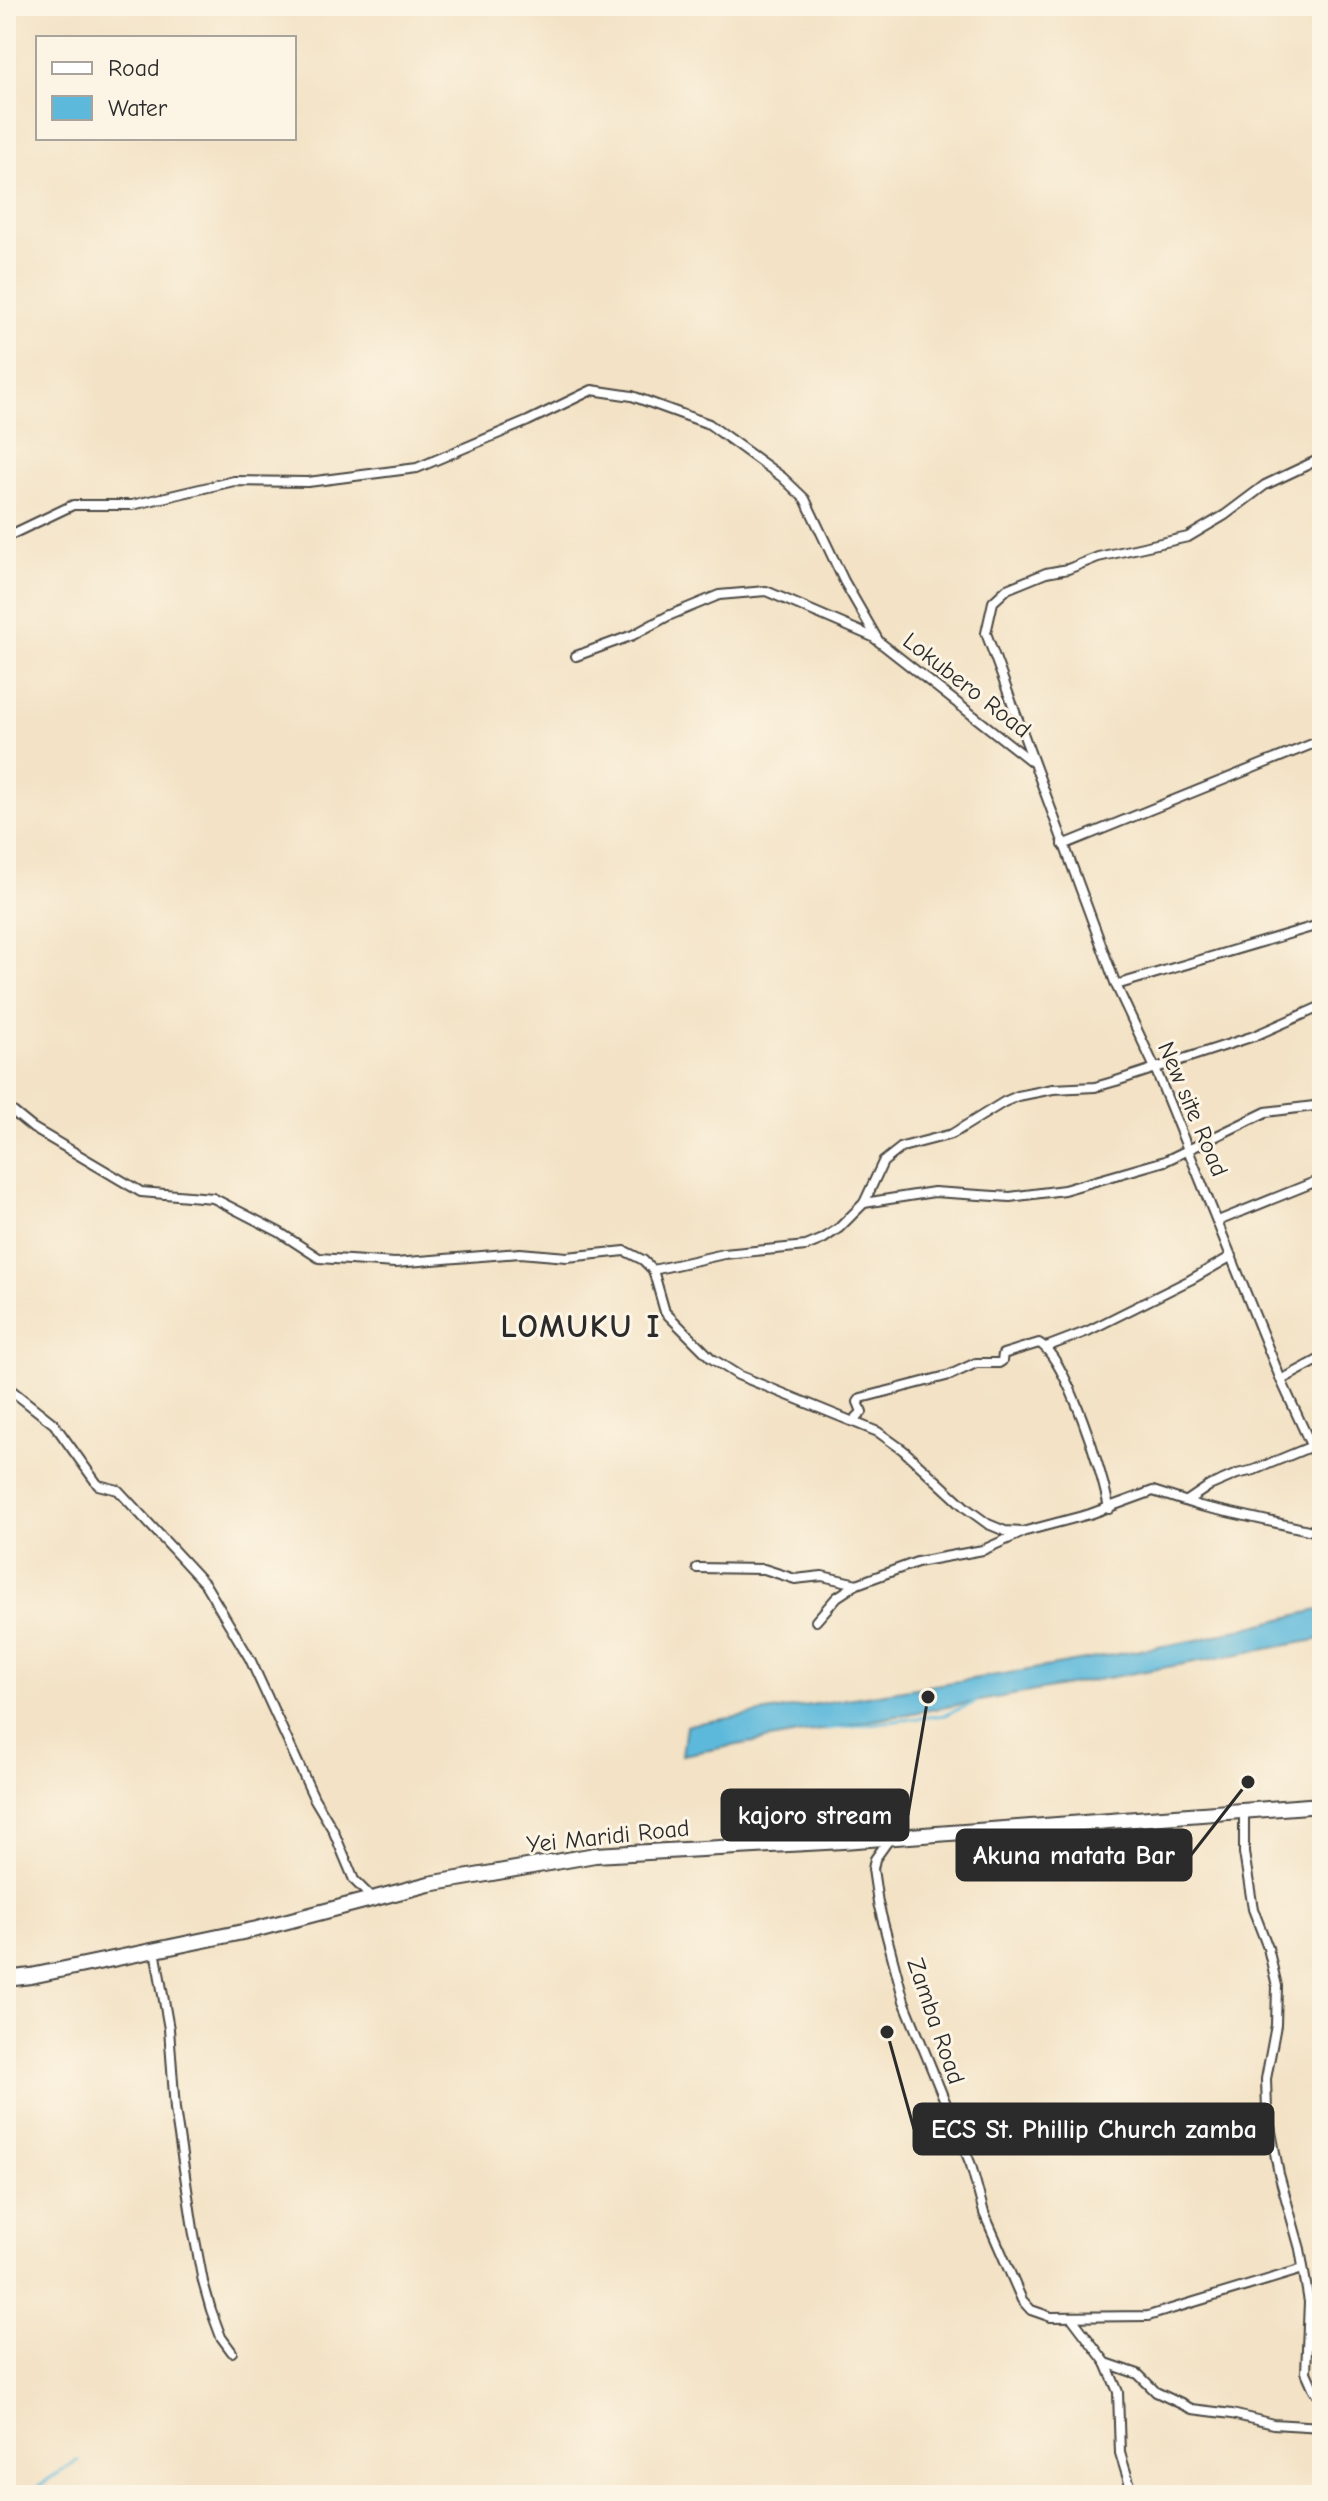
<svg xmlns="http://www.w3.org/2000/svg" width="1328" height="2501" font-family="'Comic Neue',sans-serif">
	<rect width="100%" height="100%" fill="#fcf5e5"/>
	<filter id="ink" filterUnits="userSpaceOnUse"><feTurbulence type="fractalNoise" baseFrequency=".0125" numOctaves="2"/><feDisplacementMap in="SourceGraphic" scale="16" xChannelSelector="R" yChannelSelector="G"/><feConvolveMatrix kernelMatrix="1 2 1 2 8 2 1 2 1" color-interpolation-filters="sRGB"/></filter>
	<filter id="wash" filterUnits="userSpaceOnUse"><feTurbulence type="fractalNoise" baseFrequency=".006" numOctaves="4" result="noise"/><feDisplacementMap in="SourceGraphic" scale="32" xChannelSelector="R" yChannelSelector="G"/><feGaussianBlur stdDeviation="1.8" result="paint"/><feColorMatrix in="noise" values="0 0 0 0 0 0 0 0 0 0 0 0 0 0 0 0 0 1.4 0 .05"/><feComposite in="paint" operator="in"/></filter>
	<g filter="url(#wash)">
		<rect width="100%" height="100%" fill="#f3e2c5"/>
		<polygon fill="#5db9db" stroke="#447283" stroke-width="2" points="1322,1609 1322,1638 1316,1640 682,1755 686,1725 1028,1670 1197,1640"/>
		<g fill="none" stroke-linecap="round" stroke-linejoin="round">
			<g stroke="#5db9db" stroke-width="3">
				<polyline points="827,1729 945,1715 976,1702"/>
				<polyline points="16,2495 34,2489 78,2460"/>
			</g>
		</g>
	</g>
	<g filter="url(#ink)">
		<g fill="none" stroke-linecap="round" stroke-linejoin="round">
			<defs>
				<g id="street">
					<polyline points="1322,458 1265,485 1225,515 1188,537 1098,557 1068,569 1046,573 1007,589 993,602 986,633 1116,985 1155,1068 1281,1380 1322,1469"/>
					<polyline points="6,537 73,505 132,505 234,481 308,482 417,468 528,421 592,390 632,396 709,424 782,477 805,499 844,581 878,640"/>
					<polyline points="576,656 633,635 668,616 719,595 766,591 873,637 1031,761"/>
					<polyline points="1063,845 1322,740"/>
					<polyline points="1116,985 1322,924"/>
					<polyline points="6,1106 33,1128 141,1192 213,1198 279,1232 319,1258 395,1263 520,1253 567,1257 625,1251 643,1260 653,1270 665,1312 711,1358 738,1375 878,1432 903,1450 966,1508 988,1524 1005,1531 1022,1532 1090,1514 1153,1491 1200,1506 1322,1533"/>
					<polyline points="864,1203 934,1192 1010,1197 1064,1190 1165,1161 1266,1112 1322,1105"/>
					<polyline points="1218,1221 1322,1179"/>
					<polyline points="653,1270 724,1254 806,1246 823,1239 839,1228 864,1203 883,1162 902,1147 952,1134 1004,1102 1018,1096 1053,1089 1095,1087 1116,1081 1254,1036 1322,1006"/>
					<polyline points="1046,1347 1088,1331 1190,1280 1232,1256"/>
					<polyline points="1281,1380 1322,1358"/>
					<polyline points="6,1386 54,1424 98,1485 118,1490 205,1584 250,1659 314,1798 333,1830 354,1880 372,1898"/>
					<path d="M853 1421 862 1412 858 1402 861 1398 950 1375 976 1363H999L1002 1361 1003 1354 1039 1343C1066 1357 1104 1476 1109 1509"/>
					<polyline points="1187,1501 1209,1486 1237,1474 1254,1470 1322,1442"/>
					<polyline points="697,1568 764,1569 795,1579 822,1576 857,1584 917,1562 983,1550 1021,1533"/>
					<polyline points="816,1621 837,1597 857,1584"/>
					<polyline points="1244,1811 1244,1853 1253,1909 1268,1948 1277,1986 1276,2025 1266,2079 1267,2110 1279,2174 1300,2249 1309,2302 1306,2372 1314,2390 1322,2397"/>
					<polyline points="890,1838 875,1859 873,1869 878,1903 904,2001 971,2165 984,2213 1022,2300 1031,2310 1051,2317 1148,2316 1303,2269"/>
					<polyline points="155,1950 169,2029 175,2109 193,2229 203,2282 211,2310 221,2337 232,2352"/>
					<polyline points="1072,2318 1106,2363 1118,2392 1120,2453 1133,2495"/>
					<polyline points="1106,2363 1138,2374 1156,2392 1192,2409 1232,2414 1273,2424 1322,2427"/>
				</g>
				<polyline id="primary" points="6,1979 31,1976 257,1929 429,1884 595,1855 843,1841 1322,1805"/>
			</defs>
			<use href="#street" stroke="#494642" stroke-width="12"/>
			<use href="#primary" stroke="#494642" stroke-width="18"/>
			<use href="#street" stroke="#fff" stroke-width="8"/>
			<use href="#primary" stroke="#fff" stroke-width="14"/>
		</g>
	</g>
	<g text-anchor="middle" stroke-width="6" stroke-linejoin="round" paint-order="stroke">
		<g font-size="24" fill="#2b2b2b" stroke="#fcf5e5">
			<text transform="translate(967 685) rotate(38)" y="8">Lokubero Road</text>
			<text transform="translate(1193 1109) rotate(67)" y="8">New site Road</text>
			<text transform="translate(608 1836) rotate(-6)" y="8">Yei Maridi Road</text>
			<text transform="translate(936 2021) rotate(71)" y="8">Zamba Road</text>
		</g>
		<g font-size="32" font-weight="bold" letter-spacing="2" fill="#2b2b2b" stroke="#fcf5e5">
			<text x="581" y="1337">LOMUKU I</text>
		</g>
	</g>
	<path fill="none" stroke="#2b2b2b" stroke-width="3" d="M928 1697L908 1815M1248 1782L1191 1855M887 2032L914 2129"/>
	<g fill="#2b2b2b" stroke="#fcf5e5" stroke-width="3">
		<circle cx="928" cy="1697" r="8"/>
		<circle cx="1248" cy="1782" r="8"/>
		<circle cx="887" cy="2032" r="8"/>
	</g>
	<g fill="#2b2b2b" stroke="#2b2b2b" stroke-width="3">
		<rect x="722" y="1790" width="186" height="50" rx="8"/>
		<rect x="957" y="1830" width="234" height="50" rx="8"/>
		<rect x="914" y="2104" width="359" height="50" rx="8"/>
	</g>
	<g font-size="26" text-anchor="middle" font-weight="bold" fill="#fff">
		<text x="815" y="1824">kajoro stream</text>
		<text x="1074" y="1864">Akuna matata Bar</text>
		<text x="1094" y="2138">ECS St. Phillip Church zamba</text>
	</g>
	<rect width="1328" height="2501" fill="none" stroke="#fcf5e5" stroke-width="32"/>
	<rect x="36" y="36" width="260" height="104" fill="#fcf5e5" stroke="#a8a49b" stroke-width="2"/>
	<rect x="52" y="62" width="40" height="12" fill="#ffffff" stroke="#a8a49b" stroke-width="2"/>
	<text x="108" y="76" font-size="24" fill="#2b2b2b">Road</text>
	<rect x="52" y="96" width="40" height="24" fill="#5db9db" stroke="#a8a49b" stroke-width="2"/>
	<text x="108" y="116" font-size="24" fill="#2b2b2b">Water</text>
</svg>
